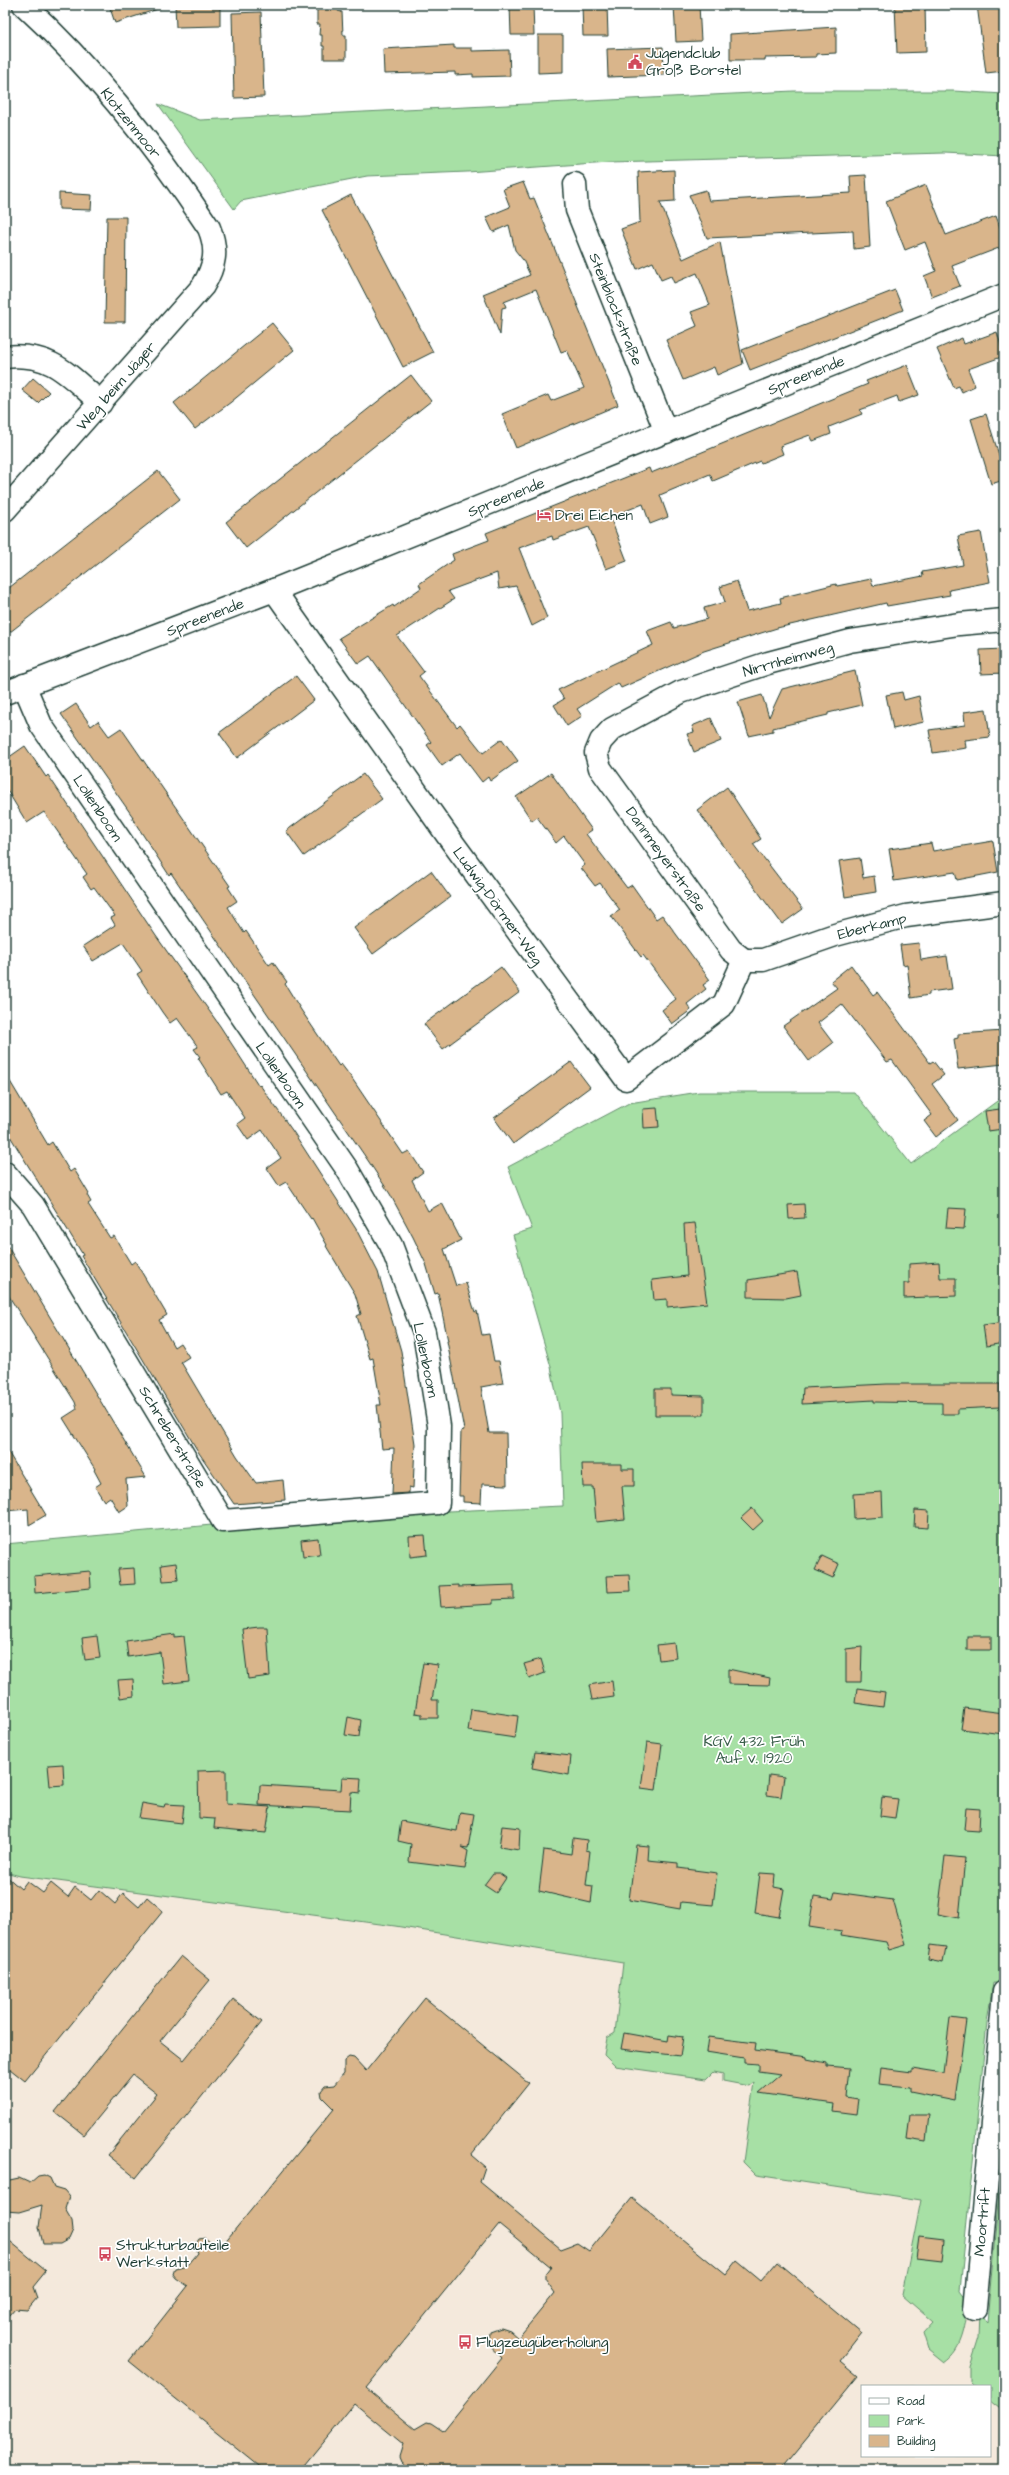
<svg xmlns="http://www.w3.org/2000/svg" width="1009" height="2475" font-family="'Architects Daughter',sans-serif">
	<rect width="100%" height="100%" fill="#fff"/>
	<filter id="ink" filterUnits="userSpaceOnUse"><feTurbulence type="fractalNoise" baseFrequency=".025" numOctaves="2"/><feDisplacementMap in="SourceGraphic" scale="8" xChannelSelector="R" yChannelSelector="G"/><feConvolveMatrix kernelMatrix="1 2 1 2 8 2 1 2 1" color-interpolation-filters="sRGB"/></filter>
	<g filter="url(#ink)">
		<path fill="#f4e9dc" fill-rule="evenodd" d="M5 1872 20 1876 395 1926 623 1963 615 2033 713 2072 723 2073 724 2081 754 2082 743 2162 756 2175 921 2200 904 2282 960 2291 987 2324 1004 2327V2470H5ZM862 2386H990V2456H862Z"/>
		<g fill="#a7e0a5" stroke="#638e6c">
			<polygon points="794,91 953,91 1004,94 1004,156 945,153 609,162 467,172 367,176 241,201 234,209 158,104 200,120"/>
			<path d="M699 1092H854L911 1164 1004 1096V1984L993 1983 987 2022 960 2290 969 2302C965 2323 964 2349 944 2362L928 2349 923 2333 933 2322 902 2295 921 2200 756 2175 743 2162 754 2082 749 2086 723 2081V2074L714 2072 707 2079 615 2066 604 2055 607 2038 615 2033 623 1963 395 1926 20 1876 5 1872V1544L288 1518 563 1506 560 1413 551 1367 513 1235 532 1229 508 1167 629 1103Z"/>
			<polygon points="1004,2137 1004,2411 990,2400 990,2386 973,2386 969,2382 969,2367 978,2338 979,2314 987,2323"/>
		</g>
		<g fill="#d9b58b" stroke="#1f3d34" fill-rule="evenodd">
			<polygon points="109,5 160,5 161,8 115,23"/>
			<polygon points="175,5 220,5 220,26 176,27"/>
			<polygon points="317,5 338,5 338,11 342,12 343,35 346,35 346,59 324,59 324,46 322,46 322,35 319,35 320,24 317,24"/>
			<polygon points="510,5 533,5 534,35 511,35"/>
			<polygon points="582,5 607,5 608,36 583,36"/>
			<polygon points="674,5 699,5 701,41 676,42"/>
			<polygon points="895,5 925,5 926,52 897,53"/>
			<polygon points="977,5 1003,5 1004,71 986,73"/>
			<polygon points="261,12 264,97 234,98 232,13"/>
			<polygon points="836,27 836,53 816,54 816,57 765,58 765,60 730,60 730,34"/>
			<polygon points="538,35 563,35 563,72 538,73"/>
			<polygon points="454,45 454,48 472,48 472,51 509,50 510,76 473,77 473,74 455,75 455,72 384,74 383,49"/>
			<polygon points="663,47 664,75 608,77 607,49"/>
			<polygon points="674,170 675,201 660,202 683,259 720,242 743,364 717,375 714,367 683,380 666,340 697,326 691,312 710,305 697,273 674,283 671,276 661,280 653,262 637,269 621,229 640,222 638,172"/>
			<polygon points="866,175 870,247 854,249 853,231 707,238 689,195 706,190 709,201 851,193 850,176"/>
			<polygon points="523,182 530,199 534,198 618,405 516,448 502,414 548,395 551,401 584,388 567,350 561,352 536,289 504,302 506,307 502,308 500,335 483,294 530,275 523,260 515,250 509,225 493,232 486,217 510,207 503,189"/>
			<polygon points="926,185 946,235 996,216 1004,238 1004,246 952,266 960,286 932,297 924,276 936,271 925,242 905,250 886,201"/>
			<polygon points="59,193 92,195 91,210 59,209"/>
			<polygon points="351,195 433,352 403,367 322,210"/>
			<polygon points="107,217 126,217 125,322 105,322"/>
			<polygon points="895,290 903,310 750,370 742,350"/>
			<polygon points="272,323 294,350 231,402 195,429 174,403"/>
			<polygon points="997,332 1004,356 968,369 975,386 962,392 959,386 954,388 937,349 962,338 964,344"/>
			<polygon points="907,365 919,395 899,402 897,396 860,410 862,414 829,427 831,434 813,441 810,435 780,446 783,454 761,463 760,461 713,481 710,474 660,495 668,517 650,524 643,504 610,517 627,561 606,569 589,527 553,540 552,536 519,548 547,618 532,626 516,586 499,589 497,573 448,591 454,599 397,636 424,672 419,676 457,727 460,724 483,753 502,739 518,761 490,781 488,777 482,782 460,753 442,766 427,745 431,742 370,656 358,664 339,638 393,605 394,607 421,588 419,584 454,560 452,554 489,540 486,533 649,468 651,473 868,384 866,381"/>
			<polygon points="411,375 431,401 246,548 226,522"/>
			<polygon points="33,378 49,392 38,403 22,390"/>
			<polygon points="986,414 1004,471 1004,480 991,484 971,419"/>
			<polygon points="158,471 180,499 5,636 5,591"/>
			<polygon points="981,532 990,582 949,590 950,595 887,606 886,603 777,628 704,651 621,688 618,683 577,709 582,716 567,726 554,705 564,699 558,690 653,645 647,631 671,622 674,628 707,619 704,608 725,602 720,587 737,581 747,611 781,603 780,598 836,584 837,586 871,579 873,586 923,576 922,572 963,565 958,536"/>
			<polygon points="1004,649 1004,673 981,674 980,650"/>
			<polygon points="855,671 862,705 828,713 828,715 773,728 773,731 749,736 738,702 762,695 769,717 782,689"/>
			<polygon points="296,676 314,700 237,758 219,733"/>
			<polygon points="902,692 904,700 919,696 924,722 893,729 886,695"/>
			<polygon points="76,704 91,726 98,721 109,736 121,728 230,886 228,887 237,901 228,907 244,933 246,931 269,965 273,962 287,982 285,984 301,1010 339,1066 341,1064 351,1077 403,1154 409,1151 423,1172 412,1180 428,1211 442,1203 461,1240 444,1249 456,1286 466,1283 475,1312 477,1311 482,1335 489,1334 494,1361 499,1361 503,1383 481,1387 489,1433 506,1433 507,1485 482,1484 481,1503 463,1502 463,1496 459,1496 461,1431 464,1430 447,1341 448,1341 438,1293 435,1294 426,1264 413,1237 390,1194 369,1162 171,873 169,875 132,818 133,817 61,714"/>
			<polygon points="986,709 990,737 965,740 966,748 933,753 929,730 965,725 964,712"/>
			<polygon points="711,718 721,741 694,752 687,734 694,732 692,726"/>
			<polygon points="25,746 46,777 48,775 156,936 220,1026 259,1086 260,1085 294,1133 356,1229 378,1272 401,1351 415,1444 413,1488 409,1487 409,1493 392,1494 394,1448 382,1449 377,1405 381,1405 373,1358 370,1359 357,1316 361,1314 355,1294 326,1246 327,1245 312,1218 311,1219 286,1182 279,1186 267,1168 281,1158 262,1130 248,1140 237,1124 245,1118 227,1091 221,1094 198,1058 200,1057 194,1049 198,1047 177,1018 170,1023 162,1012 137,974 142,971 123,943 93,961 83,946 115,925 111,918 115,916 94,887 91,889 83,877 87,874 44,812 27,823 5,787 5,760"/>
			<polygon points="551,773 592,830 586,834 627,888 632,885 656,919 662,915 710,980 703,985 706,989 687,1004 691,1010 672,1024 662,1010 676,999 643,955 641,957 611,916 620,910 600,883 595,886 581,868 585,865 564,836 556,843 537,817 532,821 516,797"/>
			<polygon points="363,774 382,799 304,856 286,831"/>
			<polygon points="727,787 761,839 753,844 803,909 782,924 697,810"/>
			<polygon points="993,841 998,872 957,880 955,872 894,881 889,849 931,843 933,851"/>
			<polygon points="860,858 863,878 874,876 876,892 845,897 839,861"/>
			<polygon points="431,871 450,897 373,954 354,928"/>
			<polygon points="919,943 921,960 947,956 952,989 929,992 929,995 911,998 907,964 903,965 900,945"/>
			<polygon points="851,965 873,995 877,992 930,1063 933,1061 944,1075 932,1084 958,1120 936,1137 924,1121 932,1115 892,1060 887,1062 842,1004 818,1023 833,1043 809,1061 783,1026 837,988 831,981"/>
			<polygon points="501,967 520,992 443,1049 424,1024"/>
			<polygon points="1004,1031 1004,1064 958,1069 954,1039 958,1038 958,1034"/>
			<polygon points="571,1062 590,1087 513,1144 494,1118"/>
			<polygon points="5,1073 48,1145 52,1142 70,1172 74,1169 89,1194 87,1195 91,1202 88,1204 110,1238 114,1236 131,1264 135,1261 167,1315 159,1320 174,1347 180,1343 189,1357 181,1362 237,1456 256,1483 283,1480 285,1500 234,1504 199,1453 81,1256 83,1255 5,1128"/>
			<polygon points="657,1108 659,1127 644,1128 643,1109"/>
			<polygon points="1000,1109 1003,1129 988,1131 985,1111"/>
			<polygon points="804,1204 805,1218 789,1219 788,1205"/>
			<polygon points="948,1208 966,1209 964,1229 946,1228"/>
			<polygon points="695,1223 707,1303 667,1307 667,1299 654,1300 652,1280 687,1276 684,1224"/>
			<polygon points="5,1242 146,1477 126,1479 128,1506 119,1512 110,1497 104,1501 95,1487 101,1483 94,1470 95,1469 63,1418 77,1409 75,1402 5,1290"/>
			<polygon points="939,1262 940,1278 956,1278 956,1296 904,1298 904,1283 909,1283 909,1264"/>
			<polygon points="797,1272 801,1295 786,1298 748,1297 748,1280"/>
			<polygon points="1004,1322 1004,1343 986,1346 983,1325"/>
			<polygon points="887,1384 1000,1384 1000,1407 958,1409 958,1414 942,1414 942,1403 874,1402 874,1400 802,1404 803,1388"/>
			<polygon points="655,1389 671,1389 671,1395 704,1396 704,1415 655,1415"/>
			<polygon points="5,1447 46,1515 29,1525 28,1509 5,1511"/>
			<polygon points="582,1464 622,1464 622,1469 634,1469 634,1486 622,1486 625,1519 596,1522 593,1487 583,1487"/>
			<polygon points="882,1492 883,1517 854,1519 853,1494"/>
			<polygon points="752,1508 763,1521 753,1530 741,1518"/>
			<polygon points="915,1510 929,1511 928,1528 914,1527"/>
			<polygon points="425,1535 427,1555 410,1557 409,1536"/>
			<polygon points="318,1538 320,1555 303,1557 301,1540"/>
			<polygon points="822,1556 839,1564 833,1578 815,1570"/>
			<polygon points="176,1563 178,1580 163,1581 161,1565"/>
			<polygon points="134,1568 135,1584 120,1585 118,1569"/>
			<polygon points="90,1571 91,1588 35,1593 34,1576"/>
			<polygon points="629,1575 630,1591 607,1592 606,1576"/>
			<polygon points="458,1585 458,1587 514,1585 514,1599 493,1600 493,1604 441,1607 439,1586"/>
			<polygon points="259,1627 267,1627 270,1676 248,1679 242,1629"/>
			<polygon points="175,1634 175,1637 184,1636 189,1681 164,1684 160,1652 128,1657 126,1641"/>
			<polygon points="97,1636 100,1658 85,1660 82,1638"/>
			<rect x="967" y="1636" width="24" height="14"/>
			<polygon points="674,1643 676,1658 659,1660 657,1645"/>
			<polygon points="862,1647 861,1682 846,1682 846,1649"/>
			<polygon points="541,1659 545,1673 529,1679 524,1664"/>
			<polygon points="423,1663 438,1665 432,1700 438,1700 438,1718 422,1718 422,1714 415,1713"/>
			<polygon points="728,1669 770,1678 769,1685 728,1684"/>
			<polygon points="133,1679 134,1696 120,1698 118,1680"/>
			<polygon points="612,1681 614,1697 592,1700 589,1685"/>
			<polygon points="857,1688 885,1692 883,1707 855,1703"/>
			<polygon points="964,1708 1004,1713 1004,1734 961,1729"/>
			<polygon points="471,1709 518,1716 515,1738 468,1731"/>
			<polygon points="348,1717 361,1720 359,1737 345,1735"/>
			<polygon points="647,1742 662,1744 656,1790 641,1788"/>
			<polygon points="535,1752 571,1756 569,1775 532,1768"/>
			<polygon points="63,1764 64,1785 50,1786 48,1765"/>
			<polygon points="226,1770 226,1804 270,1807 266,1833 214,1828 215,1819 199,1818 198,1771"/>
			<polygon points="769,1775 784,1777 781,1797 767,1795"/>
			<polygon points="342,1777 361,1778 360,1793 351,1792 350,1810 259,1805 260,1785 341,1790"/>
			<polygon points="882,1797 898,1799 895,1818 880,1816"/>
			<polygon points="142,1803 164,1807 165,1804 184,1805 182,1823 139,1818"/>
			<polygon points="966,1808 980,1809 979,1831 964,1830"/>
			<polygon points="460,1812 474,1814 468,1848 461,1847 468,1851 465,1869 409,1862 411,1844 398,1841 401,1821 457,1831"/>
			<polygon points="502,1826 520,1828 519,1850 499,1847"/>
			<polygon points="573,1838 587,1840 586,1850 590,1851 586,1885 593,1886 591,1903 539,1891 544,1850 571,1854"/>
			<polygon points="636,1845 649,1846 648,1860 678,1863 678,1868 717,1873 713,1905 681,1902 680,1909 629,1900"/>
			<polygon points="945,1856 965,1858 959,1918 938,1914"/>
			<polygon points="493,1873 499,1873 506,1878 496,1893 484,1885"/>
			<polygon points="760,1873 775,1874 774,1887 784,1889 779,1917 755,1913"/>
			<polygon points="5,1875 21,1889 27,1881 43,1893 51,1883 68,1897 75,1887 91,1900 99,1890 115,1904 123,1893 139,1907 147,1897 163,1911 25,2081 5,2065"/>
			<polygon points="835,1892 893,1900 906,1945 889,1950 886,1942 841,1935 842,1932 809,1927 814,1896 833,1899"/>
			<polygon points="930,1945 946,1947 943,1963 928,1960"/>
			<polygon points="181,1956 210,1980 160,2041 184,2060 233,1999 262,2022 136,2178 108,2155 157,2094 133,2075 84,2135 55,2112"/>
			<path d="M425 1998 529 2083 471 2155 485 2167 480 2182 561 2249 577 2243 589 2251 632 2198 726 2275 737 2261 761 2281 777 2262 862 2333 840 2361 858 2376 781 2470H411L401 2462 399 2457 403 2444 354 2404 300 2470H264L129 2361 188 2286 176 2278 173 2274 175 2268 188 2265 198 2253 195 2245 199 2239 205 2238 219 2249 334 2109 322 2097 321 2091 325 2086 334 2085 344 2073V2061L349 2057 354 2058 366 2071ZM499 2224 551 2267 545 2275V2279L555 2293 518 2338 510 2331 501 2328 490 2332 489 2344 502 2358 443 2431 431 2423 427 2422 415 2429 366 2388Z"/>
			<polygon points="950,2018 966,2020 955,2100 910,2091 910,2087 879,2084 881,2068 912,2072 912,2068 943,2073"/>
			<polygon points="624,2033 668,2041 669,2035 683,2037 680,2056 621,2049"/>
			<polygon points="708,2037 756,2043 755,2050 807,2057 807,2059 827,2063 827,2066 849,2068 846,2097 858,2099 856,2114 833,2111 834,2104 759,2093 781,2074 758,2071 758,2064 744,2063 744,2058 706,2052"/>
			<polygon points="910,2115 929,2115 926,2141 907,2138"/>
			<polygon points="44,2175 50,2178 54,2187 64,2190 69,2196 65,2209 72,2221 73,2230 69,2239 60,2244 43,2244 39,2227 42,2205 19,2212 5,2211 5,2181 19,2178 30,2183 38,2176"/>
			<polygon points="919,2236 944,2239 942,2261 916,2258"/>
			<polygon points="5,2237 46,2271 33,2287 37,2298 27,2310 15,2309 5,2321"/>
		</g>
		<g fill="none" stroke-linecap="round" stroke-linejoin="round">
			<defs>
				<g id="minor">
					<polyline points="575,184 577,210 666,432"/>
					<path d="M5 357C52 352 68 375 101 403"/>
					<path d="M5 510 203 286C215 266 218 250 209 228 156 148 95 70 24 5"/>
					<polyline points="274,590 447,835 626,1079 724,1004 744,960"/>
					<polyline points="5,693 274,590 1004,295"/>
					<polyline points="744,960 731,950 600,768 596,753 601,741 612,729 681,692 768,663 850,641 959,624 1004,620"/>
					<polyline points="744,960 763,960 835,935 906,916 1004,903"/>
					<polyline points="5,1173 33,1205 223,1521 438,1503 439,1426 424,1332 391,1245 347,1169 41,725 24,685"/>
					<polyline points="975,2309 1004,1992"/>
				</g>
			</defs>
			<use href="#minor" stroke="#1f3d34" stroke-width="25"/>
			<use href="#minor" stroke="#fff" stroke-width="22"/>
		</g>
	</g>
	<defs>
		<symbol id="civic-bare" viewBox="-9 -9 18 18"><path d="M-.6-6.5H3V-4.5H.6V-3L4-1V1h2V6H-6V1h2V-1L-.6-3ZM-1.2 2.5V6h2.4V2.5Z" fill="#d1495b" stroke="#fff" stroke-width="2.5" paint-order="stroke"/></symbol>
		<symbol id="hotel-bare" viewBox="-9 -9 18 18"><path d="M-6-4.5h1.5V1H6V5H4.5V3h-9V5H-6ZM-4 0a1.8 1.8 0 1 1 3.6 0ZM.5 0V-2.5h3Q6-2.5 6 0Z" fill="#d1495b" stroke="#fff" stroke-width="2.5" paint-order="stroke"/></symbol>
		<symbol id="bus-bare" viewBox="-9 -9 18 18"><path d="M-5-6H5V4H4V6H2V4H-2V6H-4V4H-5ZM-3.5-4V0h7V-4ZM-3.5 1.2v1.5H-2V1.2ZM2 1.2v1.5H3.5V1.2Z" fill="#d1495b" stroke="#fff" stroke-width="2.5" paint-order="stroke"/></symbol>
	</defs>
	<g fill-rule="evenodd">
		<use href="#civic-bare" x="625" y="52" width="20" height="20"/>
		<use href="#hotel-bare" x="534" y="505" width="20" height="20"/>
		<use href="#bus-bare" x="95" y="2244" width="20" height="20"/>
		<use href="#bus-bare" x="455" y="2332" width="20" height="20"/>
	</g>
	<g text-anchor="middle" stroke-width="3.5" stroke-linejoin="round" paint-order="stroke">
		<g font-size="15" fill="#1f3d34" stroke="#fff" text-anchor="start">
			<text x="646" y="58">Jugendclub<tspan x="646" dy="17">Groß Borstel</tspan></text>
			<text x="555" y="520">Drei Eichen</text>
			<text x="116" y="2250">Strukturbauteile<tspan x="116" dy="17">Werkstatt</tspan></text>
			<text x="476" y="2347">Flugzeugüberholung</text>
		</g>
		<g font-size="15" fill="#1f3d34" stroke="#fff">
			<text transform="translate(131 123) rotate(51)" y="5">Klotzenmoor</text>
			<text transform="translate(616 309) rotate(68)" y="5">Steinblockstraße</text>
			<text transform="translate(806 375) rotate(-22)" y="5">Spreenende</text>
			<text transform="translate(116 386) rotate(-49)" y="5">Weg beim Jäger</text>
			<text transform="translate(506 497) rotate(-22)" y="5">Spreenende</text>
			<text transform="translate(205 617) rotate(-21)" y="5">Spreenende</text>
			<text transform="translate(788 659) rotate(-16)" y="5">Nirrnheimweg</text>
			<text transform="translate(98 808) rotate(56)" y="5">Lollenboom</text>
			<text transform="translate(666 859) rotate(54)" y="5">Dannmeyerstraße</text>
			<text transform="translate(498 906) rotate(54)" y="5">Ludwig-Dörmer-Weg</text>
			<text transform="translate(872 926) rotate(-14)" y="5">Eberkamp</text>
			<text transform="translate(281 1075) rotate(55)" y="5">Lollenboom</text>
			<text transform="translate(426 1360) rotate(78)" y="5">Lollenboom</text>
			<text transform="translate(173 1437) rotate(59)" y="5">Schreberstraße</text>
			<text transform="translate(982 2222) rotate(-85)" y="5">Moortrift</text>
		</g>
		<g font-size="15" fill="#3a5e4b" stroke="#fff">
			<text x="754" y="1746">KGV 432 Früh<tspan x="754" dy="17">Auf v. 1920</tspan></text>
		</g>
	</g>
	<rect width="1009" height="2475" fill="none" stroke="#fff" stroke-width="20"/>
	<rect x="10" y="10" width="989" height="2455" fill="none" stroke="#1f3d34" stroke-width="1.5" filter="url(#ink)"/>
	<rect x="861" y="2385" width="130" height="72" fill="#ffffff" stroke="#a5b1ae"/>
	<rect x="869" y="2398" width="20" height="6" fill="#ffffff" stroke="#a5b1ae"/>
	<text x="897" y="2405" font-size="12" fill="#1f3d34">Road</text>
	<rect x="869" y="2415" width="20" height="12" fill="#a7e0a5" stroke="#a5b1ae"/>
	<text x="897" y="2425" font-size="12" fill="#1f3d34">Park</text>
	<rect x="869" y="2435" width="20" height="12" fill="#d9b58b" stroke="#a5b1ae"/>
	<text x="897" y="2445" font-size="12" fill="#1f3d34">Building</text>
</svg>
